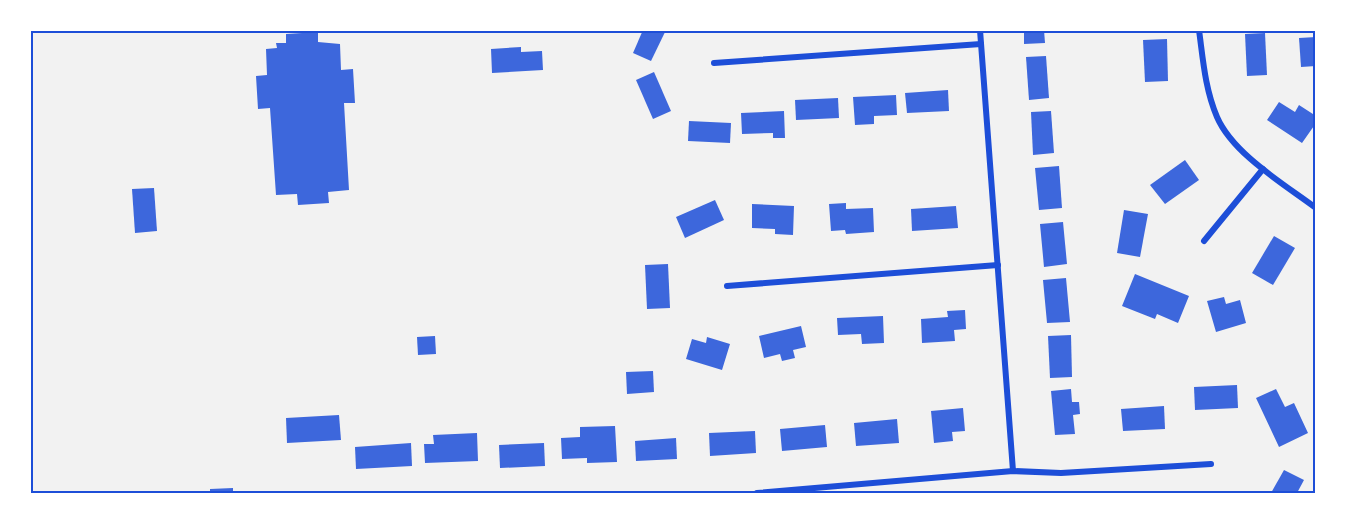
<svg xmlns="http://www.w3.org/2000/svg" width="1346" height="523" font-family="'Titillium Web',sans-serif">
	<rect width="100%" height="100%" fill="#f2f2f2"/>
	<g fill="#3d67dc">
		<polygon points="643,30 666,30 651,61 633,53"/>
		<polygon points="1024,30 1044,30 1045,43 1024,44"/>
		<polygon points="318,32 318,42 340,44 341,70 353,69 355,103 344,103 349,190 328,192 329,203 298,205 297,194 276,195 270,108 258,109 256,76 267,75 266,49 277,48 276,43 286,43 286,34"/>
		<polygon points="1265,33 1267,75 1247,76 1245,34"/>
		<polygon points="1316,37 1316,66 1301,67 1299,38"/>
		<polygon points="1167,39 1168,81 1145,82 1143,40"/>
		<polygon points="521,47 521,52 542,51 543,70 492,73 491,49"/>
		<polygon points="1046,56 1049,98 1029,100 1026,57"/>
		<polygon points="654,72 671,111 653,119 636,80"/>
		<polygon points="948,90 949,111 907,113 905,93"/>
		<polygon points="896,95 897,115 874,116 874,124 855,125 853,97"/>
		<polygon points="838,98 839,118 796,120 795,100"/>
		<polygon points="1279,102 1295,112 1299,105 1316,116 1316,123 1302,143 1267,120"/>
		<polygon points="784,111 785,138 773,138 773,133 742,134 741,113"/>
		<polygon points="1051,111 1054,153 1033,155 1031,112"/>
		<polygon points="689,121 731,123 730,143 688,141"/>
		<polygon points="1185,160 1199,180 1165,204 1150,185"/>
		<polygon points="1059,166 1062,208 1039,210 1035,168"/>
		<polygon points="154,188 157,231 135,233 132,189"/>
		<polygon points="715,200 724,220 685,238 676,217"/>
		<polygon points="846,203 846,209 873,208 874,232 846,234 845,230 831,231 829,204"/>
		<polygon points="752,204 794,206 793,235 775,234 775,229 752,228"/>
		<polygon points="956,206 958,228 912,231 911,209"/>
		<polygon points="1124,210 1148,214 1140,257 1117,253"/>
		<polygon points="1063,222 1067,264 1044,267 1040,224"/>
		<polygon points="1274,236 1295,248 1273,285 1252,273"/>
		<polygon points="668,264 670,308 647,309 645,265"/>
		<polygon points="1135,274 1189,296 1178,323 1157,314 1155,319 1122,306"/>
		<polygon points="1066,278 1070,322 1047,323 1043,280"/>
		<polygon points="1224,297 1226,304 1240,300 1246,323 1216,332 1207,301"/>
		<polygon points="965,310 966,329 954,330 955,341 922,343 921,319 948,317 947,311"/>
		<polygon points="883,316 884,343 862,344 861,334 838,335 837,318"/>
		<polygon points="801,326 806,347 793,350 795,358 782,361 780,354 764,358 759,336"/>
		<polygon points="1071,335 1072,377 1050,378 1048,336"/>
		<polygon points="435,336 436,354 418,355 417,337"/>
		<polygon points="707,337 730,344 722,370 686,359 692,339 706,343"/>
		<polygon points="653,371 654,392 627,394 626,372"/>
		<polygon points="1237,385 1238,408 1195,410 1194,387"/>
		<polygon points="1071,389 1072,402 1079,402 1080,414 1073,415 1075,434 1055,435 1051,391"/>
		<polygon points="1276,389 1285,407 1294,403 1308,433 1279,447 1256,398"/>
		<polygon points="1164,406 1165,429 1123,431 1121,409"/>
		<polygon points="963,408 965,431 952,432 953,441 934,443 931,411"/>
		<polygon points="339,415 341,440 287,443 286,418"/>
		<polygon points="897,419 899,443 856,446 854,423"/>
		<polygon points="825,425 827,447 782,451 780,429"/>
		<polygon points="615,426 617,462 587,463 587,458 562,459 561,438 580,437 580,427"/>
		<polygon points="755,431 756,453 710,456 709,433"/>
		<polygon points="477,433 478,461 425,463 424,444 434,444 433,435"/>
		<polygon points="676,438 677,459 636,461 635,441"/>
		<polygon points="411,443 412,466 356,469 355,447"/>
		<polygon points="544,443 545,466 500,468 499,445"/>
		<polygon points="1284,470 1304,480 1297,493 1271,493"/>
		<polygon points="233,488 233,493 210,493 210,489"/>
	</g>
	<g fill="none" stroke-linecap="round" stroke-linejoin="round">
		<g stroke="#1d4ed8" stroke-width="6">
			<polyline points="980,30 1013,471"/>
			<path d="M1199 30C1203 59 1205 89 1217 117 1233 154 1284 184 1316 208"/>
			<polyline points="714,63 981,44"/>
			<polyline points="1204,241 1263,169"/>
			<polyline points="727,286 998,265"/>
			<polyline points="757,493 1013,471 1061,473 1211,464"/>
		</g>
	</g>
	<rect width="1346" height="523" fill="none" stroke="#ffffff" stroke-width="63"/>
	<rect x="32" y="32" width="1282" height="460" fill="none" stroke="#1d4ed8" stroke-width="2"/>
</svg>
